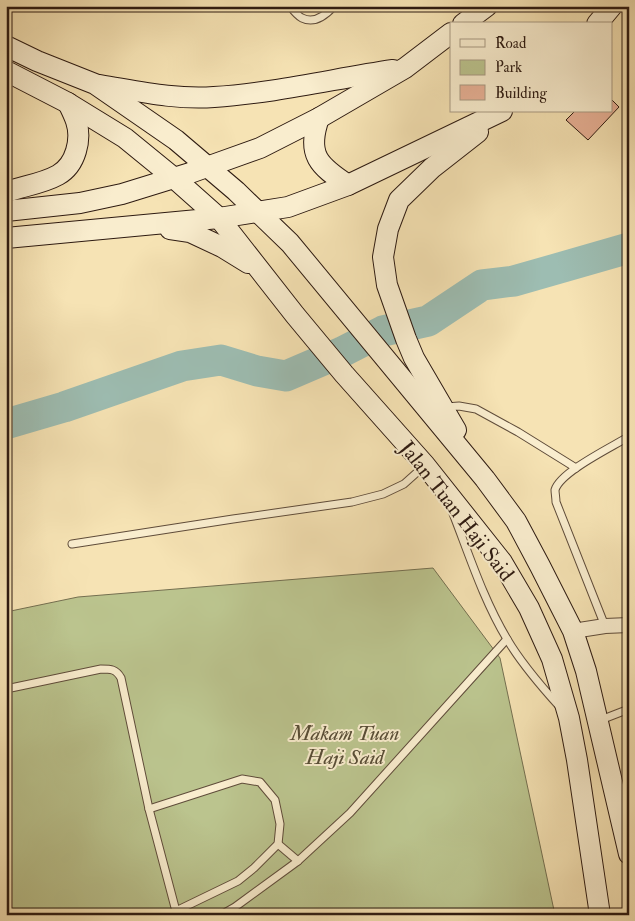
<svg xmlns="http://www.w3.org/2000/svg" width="635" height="921" font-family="'IM FELL Double Pica',serif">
	<rect width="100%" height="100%" fill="#f6e3b4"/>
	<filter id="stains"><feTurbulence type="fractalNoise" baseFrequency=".004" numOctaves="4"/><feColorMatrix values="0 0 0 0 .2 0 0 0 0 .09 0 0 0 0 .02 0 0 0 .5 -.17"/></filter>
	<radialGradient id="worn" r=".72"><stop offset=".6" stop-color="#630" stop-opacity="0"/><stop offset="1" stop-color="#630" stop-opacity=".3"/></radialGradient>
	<polygon fill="#bbc48e" stroke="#746f50" points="433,568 500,658 555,915 6,915 6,612 78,597"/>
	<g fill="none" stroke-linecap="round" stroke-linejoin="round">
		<polyline stroke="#9dbdb2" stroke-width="31" points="6,424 64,407 182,366 221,360 257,371 286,376 342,352 383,331 428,321 482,285 514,281 629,248"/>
	</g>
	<polygon fill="#e8b196" stroke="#2d1a11" points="611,99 619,107 588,140 566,120 575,111 611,111"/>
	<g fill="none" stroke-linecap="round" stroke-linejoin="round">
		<defs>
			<g id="service">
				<path d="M290 6C293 10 298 16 302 18 314 24 326 15 334 6"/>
				<polyline points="446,407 459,406 476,409 518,432 576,468"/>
				<path d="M452 511C469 554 483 599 507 639 521 663 540 685 559 706"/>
				<polyline points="72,544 233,519 352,502 383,494 404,484 423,467"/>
				<path d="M605 626 556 502C556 498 555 493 555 490 560 472 612 447 628 437"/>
				<path d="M6 689 101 669C111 669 116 669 121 678L149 809 177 915"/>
				<polyline points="598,721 629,709"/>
				<polyline points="149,809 242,779 260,782 275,800 280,824 278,844 254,868 238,881 176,911"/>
				<polyline points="278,844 298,861"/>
				<polyline points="221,915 235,907 298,861 350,813 507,639"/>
			</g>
			<polyline id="minor" points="573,631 605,626 629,625"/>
			<g id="secondary">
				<polyline points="463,24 487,6"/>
				<polyline points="597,24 612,6"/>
				<polyline points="6,46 37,61 95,84 176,140 236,191 290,243 485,479 516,521 540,566 573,631 586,671 629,854"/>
				<polyline points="6,71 68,103 125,138 174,178 219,218 295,315 344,374 425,465 502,562 529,608 552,659 569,718 577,760 600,915"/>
				<path d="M100 85C137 91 176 100 214 97 274 93 333 79 393 70"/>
				<path d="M319 118C306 155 319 166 348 185"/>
				<path d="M6 192C23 186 42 184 58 175 76 165 82 139 76 121 74 115 71 109 68 103"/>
				<polyline points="6,211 80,203 122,194 190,173 260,148 319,118 405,68 451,33"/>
				<polyline points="170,229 190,232 222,247 248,263"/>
				<polyline points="6,238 219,218 288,207 348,185 502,111"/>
				<polyline points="456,430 414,358 406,339 387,285 383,257 388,229 399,200 432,168 478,132"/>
			</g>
		</defs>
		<use href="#service" stroke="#5f4c3a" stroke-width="9"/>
		<use href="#minor" stroke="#5f4c3a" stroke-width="16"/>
		<use href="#secondary" stroke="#2d1a11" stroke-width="22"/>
		<use href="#service" stroke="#f9edce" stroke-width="7"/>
		<use href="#minor" stroke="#f9edce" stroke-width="14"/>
		<use href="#secondary" stroke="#f9edce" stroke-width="20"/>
	</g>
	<g text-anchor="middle" stroke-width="4" stroke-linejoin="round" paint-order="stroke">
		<g font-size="21" fill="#2d1a11" stroke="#f9edce">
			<text transform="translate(457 511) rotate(52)" y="7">Jalan Tuan Haji Said</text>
		</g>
		<g font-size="21" font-style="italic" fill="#584d36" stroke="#f9edce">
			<text x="345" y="740">Makam Tuan<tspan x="345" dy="24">Haji Said</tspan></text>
		</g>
	</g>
	<rect width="635" height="921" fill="none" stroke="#f6e3b4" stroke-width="25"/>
	<rect x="8" y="8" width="620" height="906" fill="none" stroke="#2d1a11" stroke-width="2.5"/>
	<rect x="12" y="12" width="610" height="896" fill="none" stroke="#2d1a11"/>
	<rect x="450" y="22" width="162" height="90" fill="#f9edce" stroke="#a79982"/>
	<rect x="460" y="39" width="25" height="8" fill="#f9edce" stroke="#a79982"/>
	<text x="495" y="48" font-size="15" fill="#2d1a11">Road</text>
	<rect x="460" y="60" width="25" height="15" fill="#bbc48e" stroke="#a79982"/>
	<text x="495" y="72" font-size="15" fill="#2d1a11">Park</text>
	<rect x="460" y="85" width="25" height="15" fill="#e8b196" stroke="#a79982"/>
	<text x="495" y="98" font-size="15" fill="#2d1a11">Building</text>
	<rect width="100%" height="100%" filter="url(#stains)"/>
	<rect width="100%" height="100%" fill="url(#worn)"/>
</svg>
